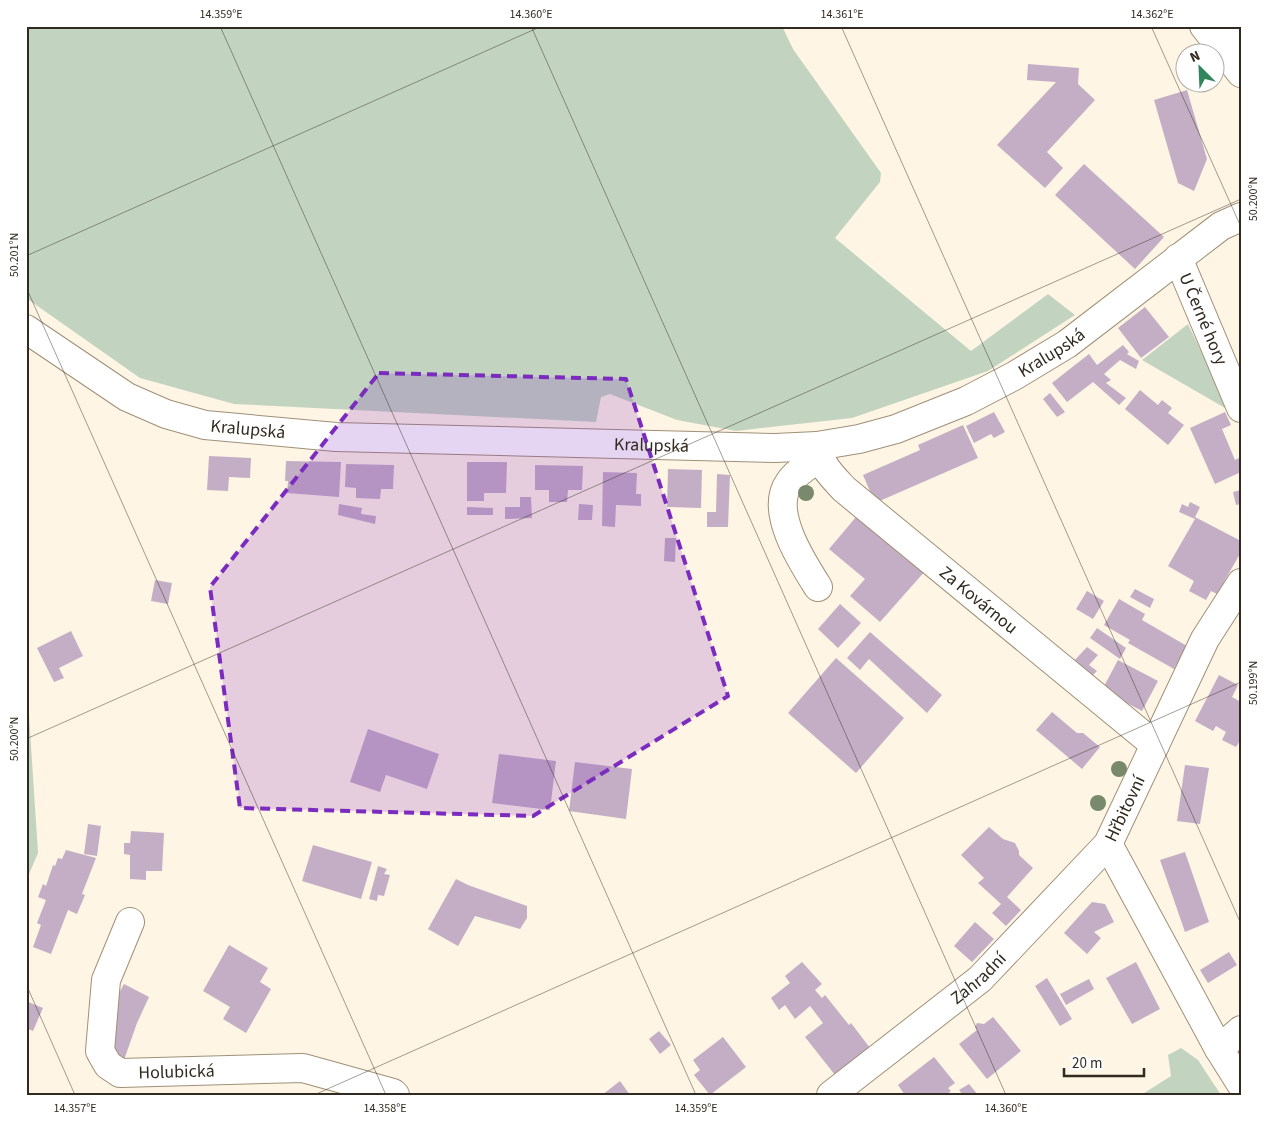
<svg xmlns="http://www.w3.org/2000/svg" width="1267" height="1121" font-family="'Source Sans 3',sans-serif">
	<rect width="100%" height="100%" fill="#fff5e5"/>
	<g fill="#c2d4c0">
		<polygon points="26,26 782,26 793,49 881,173 880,182 835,238 971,351 1048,294 1075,315 988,371 852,418 736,431 677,420 610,394 601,397 596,422 234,404 140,378 26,298"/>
		<polygon points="1188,324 1228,408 1225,408 1142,360"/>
		<polygon points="26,669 38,853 26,881"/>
		<polygon points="1181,1048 1198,1060 1221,1095 1141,1095 1171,1076 1168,1055"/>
	</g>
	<g fill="#c4aec5">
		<polygon points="1028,64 1079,68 1078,84 1095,100 1047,152 1063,168 1045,188 997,145 1056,82 1027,80"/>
		<polygon points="1187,90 1207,159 1194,191 1178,183 1154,100"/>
		<polygon points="1084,164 1164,237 1135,269 1055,195"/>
		<polygon points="1145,307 1169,337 1141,358 1118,328"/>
		<polygon points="1123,345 1129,352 1127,354 1139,361 1136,369 1120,360 1104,374 1111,380 1106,383 1126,398 1119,405 1093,382 1067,402 1052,383 1089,354 1097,365"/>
		<polygon points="1140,390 1158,405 1162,400 1172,408 1168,413 1184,425 1168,445 1125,409"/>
		<polygon points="1050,393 1065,412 1057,417 1043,399"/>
		<polygon points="994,412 1005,432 994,438 991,434 974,443 966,426"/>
		<polygon points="1225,412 1231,425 1222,429 1235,460 1241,457 1241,472 1215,484 1190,428"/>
		<polygon points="963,425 978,458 875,503 863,475 920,450 918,445"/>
		<polygon points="209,456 251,458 250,478 229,477 228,491 207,490"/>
		<polygon points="286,461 341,462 339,497 287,493 288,481 285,481"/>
		<polygon points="467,462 507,462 506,493 484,493 484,501 467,501"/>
		<polygon points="346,464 394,465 393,489 381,489 380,499 356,498 356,488 345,487"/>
		<polygon points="535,465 583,466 582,490 568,490 567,502 549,502 549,490 535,490"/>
		<polygon points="668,469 702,470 701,508 667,507"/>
		<polygon points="603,472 637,473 636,494 641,494 641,506 616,505 615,527 602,526"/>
		<polygon points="717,474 730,475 728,527 707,527 707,512 716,512"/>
		<polygon points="1241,490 1241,504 1236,505 1233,492"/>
		<polygon points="520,497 531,497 532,518 505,519 505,507 520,507"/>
		<polygon points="1190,502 1200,507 1195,517 1241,541 1241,552 1217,594 1211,591 1206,600 1189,591 1194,581 1168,566 1195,519 1179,512 1182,504 1188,507"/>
		<polygon points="339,504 362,508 361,514 376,516 375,524 338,515"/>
		<polygon points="579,504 593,505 592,520 578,520"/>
		<polygon points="467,507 493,508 493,515 467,515"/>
		<polygon points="856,517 908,561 911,557 926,570 880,622 850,596 865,579 829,549"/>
		<polygon points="665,538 676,538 675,562 664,561"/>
		<polygon points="155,580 172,583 168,604 151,601"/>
		<polygon points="1135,589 1154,599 1150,608 1130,597"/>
		<polygon points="1087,591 1104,601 1093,619 1076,609"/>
		<polygon points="1119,599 1145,614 1142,620 1187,646 1174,669 1128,643 1130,640 1104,625"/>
		<polygon points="840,604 861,623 838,648 818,629"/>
		<polygon points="1097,628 1126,648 1120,659 1090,638"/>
		<polygon points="71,631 83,656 59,668 64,678 54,682 37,648"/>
		<polygon points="870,632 942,695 927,713 869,659 860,670 847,658"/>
		<polygon points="1087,647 1098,655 1089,665 1097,671 1089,679 1072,663"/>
		<polygon points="836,658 904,718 856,773 788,713"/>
		<polygon points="1118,660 1158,681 1142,711 1102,690"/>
		<polygon points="1219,675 1238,685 1232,697 1241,702 1241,739 1236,747 1222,740 1226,732 1216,726 1213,731 1195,721"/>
		<polygon points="1052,712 1077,733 1083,733 1100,747 1082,769 1036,730"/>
		<polygon points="368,729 439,754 427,789 386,775 380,792 350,782"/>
		<polygon points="499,754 556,761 550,810 492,803"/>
		<polygon points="575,762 632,769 626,819 569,811"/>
		<polygon points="1185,765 1209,768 1200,824 1177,821"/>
		<polygon points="88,824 101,826 97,856 84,854"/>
		<polygon points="989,827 1003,839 1015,843 1019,851 1019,855 1033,868 1007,897 1021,910 1006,926 992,913 1001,904 978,883 984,878 961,855"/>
		<polygon points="131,831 164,833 162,871 146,871 146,880 130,879 130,855 124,854 124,843 130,843"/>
		<polygon points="313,845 372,862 361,899 302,881"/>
		<polygon points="66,850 96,858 82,894 85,895 77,914 68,910 51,954 33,947 41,925 37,923 46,900 38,897 43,884 46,886 53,865 55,866 58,858 62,859"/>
		<polygon points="1185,852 1209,922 1185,932 1160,860"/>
		<polygon points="378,866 387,869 384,874 390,875 384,896 378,895 377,901 369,899"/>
		<polygon points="456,879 468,885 527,906 527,918 520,929 475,916 458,946 428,929"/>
		<polygon points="1092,902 1105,904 1114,922 1094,932 1101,938 1087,954 1064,933"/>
		<polygon points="975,922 994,939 972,962 954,946"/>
		<polygon points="229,945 268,968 260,982 271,989 246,1033 223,1019 230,1007 203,991"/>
		<polygon points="1229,952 1237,965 1208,983 1200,970"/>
		<polygon points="802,962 822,984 815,990 822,998 825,995 849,1025 851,1023 870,1048 835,1075 805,1037 823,1023 810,1006 795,1019 785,1005 779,1010 771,998 790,983 785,976"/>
		<polygon points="1136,962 1160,1009 1132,1024 1106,978"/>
		<polygon points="1047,978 1072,1019 1060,1026 1035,986"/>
		<polygon points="1089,979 1094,989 1066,1005 1060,994"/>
		<polygon points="124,984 149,997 137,1023 124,1060 113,1049 108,1013"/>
		<polygon points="26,1001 43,1008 33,1031 26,1028"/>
		<polygon points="993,1017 1021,1051 987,1079 959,1044 977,1030 975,1027 977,1023 984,1024"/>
		<polygon points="659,1031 671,1045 660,1054 649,1039"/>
		<polygon points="723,1037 746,1067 710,1095 694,1075 700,1070 693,1060"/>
		<polygon points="934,1057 955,1083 948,1088 951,1091 946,1095 905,1095 898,1085"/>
		<polygon points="620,1081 630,1095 602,1095"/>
		<polygon points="969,1084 978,1095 963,1095 959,1090"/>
	</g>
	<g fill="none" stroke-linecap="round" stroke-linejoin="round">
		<defs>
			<g id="minor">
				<polyline points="1204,26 1241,73"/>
				<polyline points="1234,26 1241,57"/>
				<path id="s1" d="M1178 258 1241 408"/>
				<path id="s2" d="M26 329 127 397 166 414 205 425 336 437 775 448 817 446 859 439 896 429 966 401 1014 376 1067 344 1221 226 1241 217"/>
				<path id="s3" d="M817 446C821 466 831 475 844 489L1155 745"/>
				<path d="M818 587C802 562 769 511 789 483 796 472 809 465 819 458"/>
				<polyline points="1108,844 1219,1049 1241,1084"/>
				<path id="s4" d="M130 922 106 980 100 1051 108 1065 120 1073 303 1068 393 1093 395 1095"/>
				<polyline points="1219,1049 1241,1030"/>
				<path id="s5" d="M831 1095 980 979 1108 844 1205 639 1241 583"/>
			</g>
		</defs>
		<use href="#minor" stroke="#9f9077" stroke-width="30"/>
		<use href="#minor" stroke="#fff" stroke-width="28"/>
	</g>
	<g fill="#788a6b">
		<circle cx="806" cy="493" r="8"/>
		<circle cx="1119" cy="769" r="8"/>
		<circle cx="1098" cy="803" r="8"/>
	</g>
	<path fill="#7b2cbf" fill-opacity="0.2" stroke="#7b2cbf" stroke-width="4" stroke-dasharray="10 6" stroke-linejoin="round" d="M379 373 626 379 728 696 533 816 240 808 210 587Z"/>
	<path fill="none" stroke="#312a20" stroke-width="1" stroke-opacity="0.45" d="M220 26 696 1095M531 26 1006 1095M841 26 1241 924M1151 26 1241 227M26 256 542 26M26 287 386 1095M26 739 1241 199M26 984 75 1095M314 1095 1241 682"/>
	<g text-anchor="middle" stroke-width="4" stroke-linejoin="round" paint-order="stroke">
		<g font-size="18" fill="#312a20" stroke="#fff">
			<text dy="6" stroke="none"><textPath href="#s1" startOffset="66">U Černé hory</textPath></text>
			<text dy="6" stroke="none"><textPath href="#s2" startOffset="1072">Kralupská</textPath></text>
			<text dy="6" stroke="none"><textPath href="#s2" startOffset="248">Kralupská</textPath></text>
			<text dy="6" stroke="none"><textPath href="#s2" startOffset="652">Kralupská</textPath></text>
			<text dy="6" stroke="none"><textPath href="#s3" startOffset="226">Za Kovárnou</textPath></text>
			<text dy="6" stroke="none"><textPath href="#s5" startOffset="414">Hřbitovní</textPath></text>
			<text dy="6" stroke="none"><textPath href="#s5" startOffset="188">Zahradní</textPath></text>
			<text dy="6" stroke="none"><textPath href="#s4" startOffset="221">Holubická</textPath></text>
		</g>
	</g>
	<rect width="1267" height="1121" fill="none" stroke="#ffffff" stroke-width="55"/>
	<g transform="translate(1200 68) rotate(336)"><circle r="24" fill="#ffffff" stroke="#adaaa6"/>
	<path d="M0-4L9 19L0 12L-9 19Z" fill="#2f875b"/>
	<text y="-8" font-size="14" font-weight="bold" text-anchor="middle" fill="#312a20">N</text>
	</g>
	<path d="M1064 1068v8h80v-8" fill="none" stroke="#312a20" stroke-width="2.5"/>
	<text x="1072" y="1068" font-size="15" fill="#312a20" stroke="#ffffff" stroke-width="4" paint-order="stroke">20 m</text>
	<rect x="28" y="28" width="1212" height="1066" fill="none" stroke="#312a20" stroke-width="2"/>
	<g font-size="12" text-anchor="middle" fill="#312a20">
		<text x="221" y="18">14.359°E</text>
		<text x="531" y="18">14.360°E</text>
		<text x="842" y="18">14.361°E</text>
		<text x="1152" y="18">14.362°E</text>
		<text transform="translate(1253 199) rotate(-90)" y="4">50.200°N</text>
		<text transform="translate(14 255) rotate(-90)" y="4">50.201°N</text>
		<text transform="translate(1253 683) rotate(-90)" y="4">50.199°N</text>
		<text transform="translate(14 739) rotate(-90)" y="4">50.200°N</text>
		<text x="75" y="1112">14.357°E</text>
		<text x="385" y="1112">14.358°E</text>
		<text x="696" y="1112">14.359°E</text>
		<text x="1006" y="1112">14.360°E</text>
	</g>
</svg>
